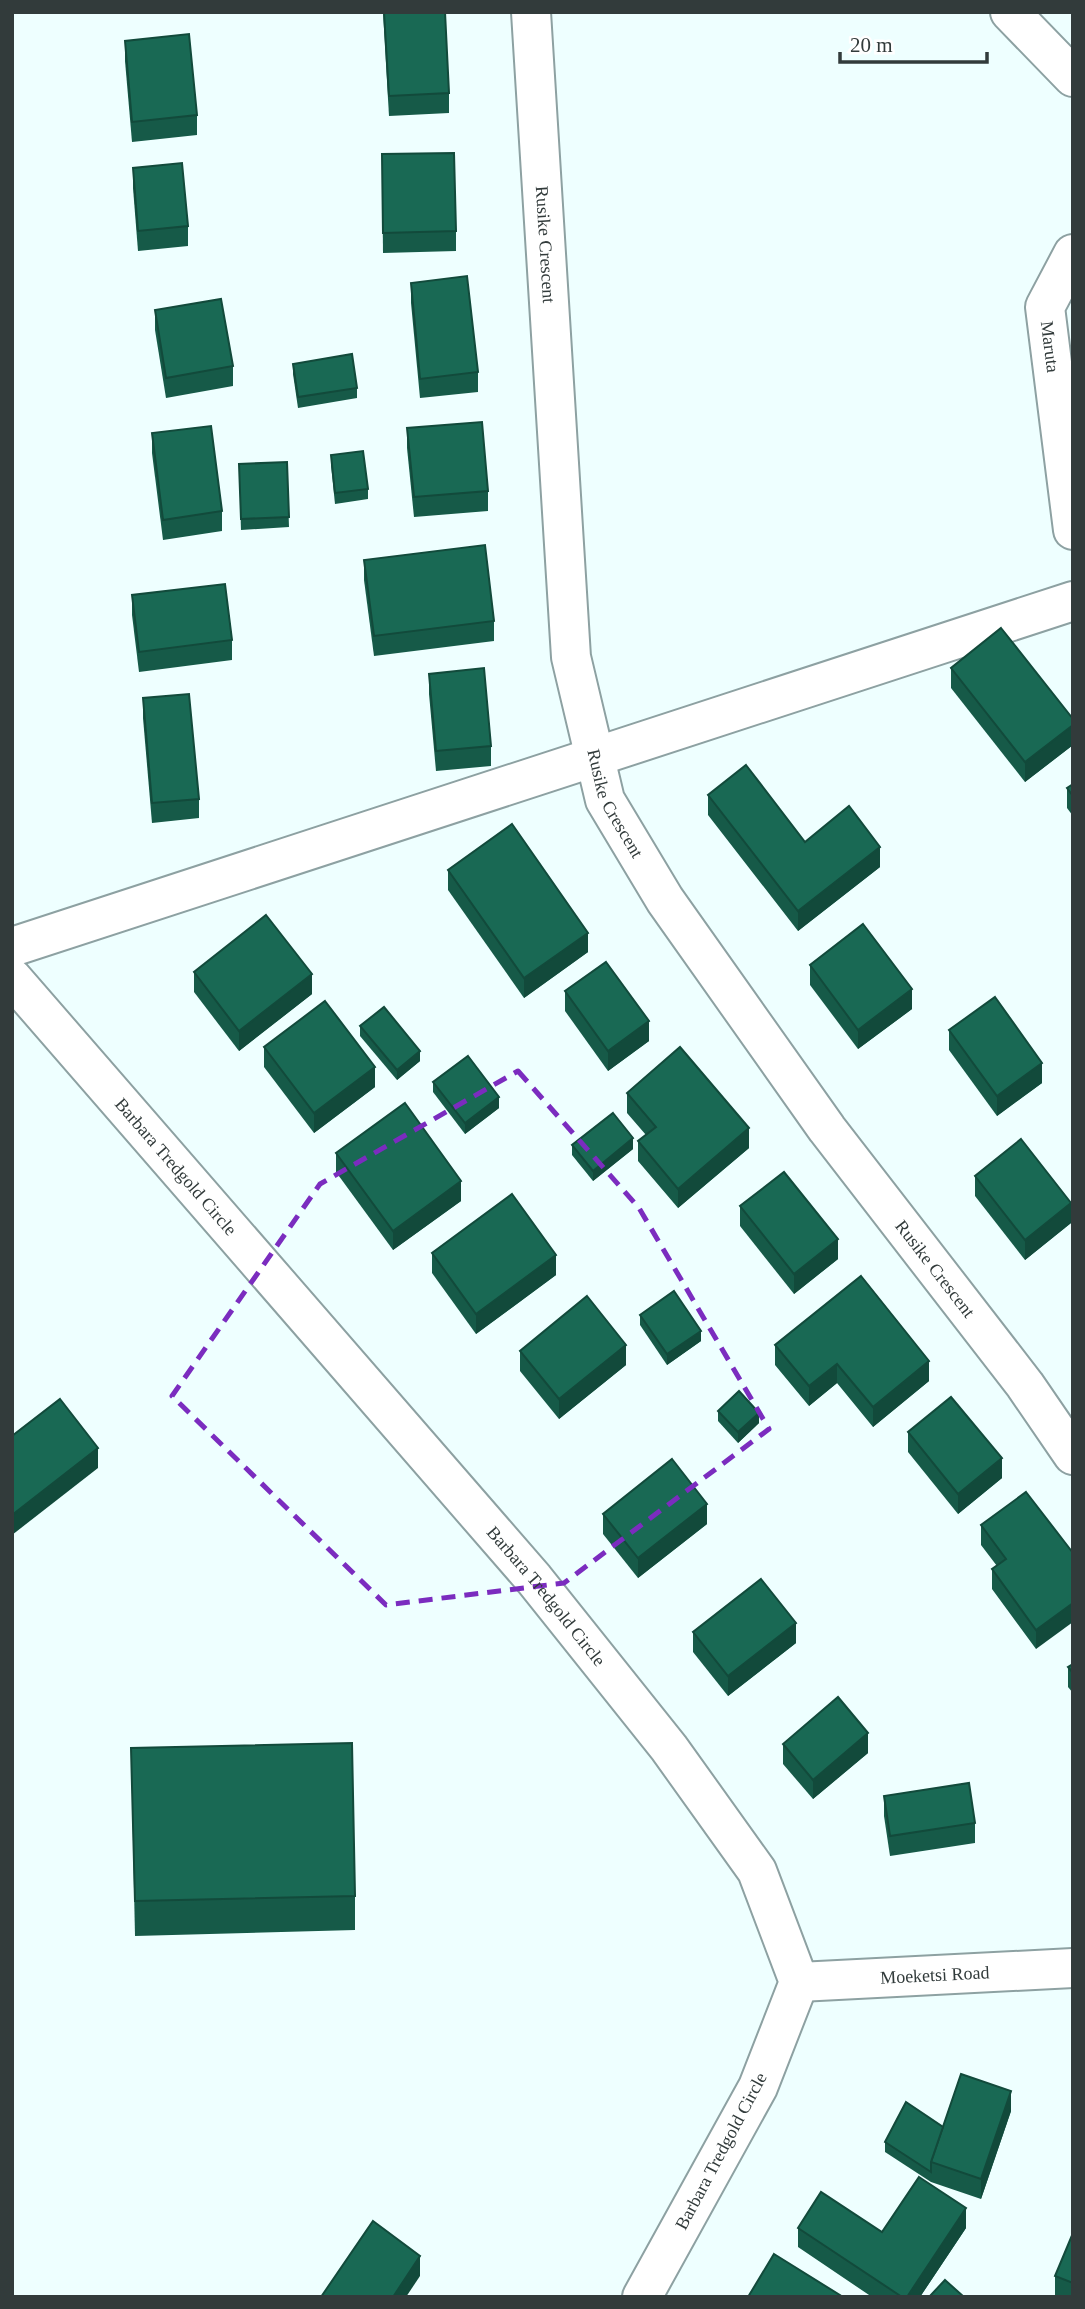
<svg xmlns="http://www.w3.org/2000/svg" width="1085" height="2309" font-family="'Times New Roman',serif">
	<rect width="100%" height="100%" fill="#eff"/>
	<g fill="none" stroke-linecap="round" stroke-linejoin="round">
		<defs>
			<g id="street">
				<path id="s1" d="M531 12 571 657 605 800 665 900 827 1129 1025 1385 1073 1455"/>
				<polyline points="1010,12 1073,77"/>
				<path id="s2" d="M1073 254 1045 307 1073 530"/>
				<polyline points="12,947 1073,601"/>
				<path id="s3" d="M12 978 534 1579 669 1748 757 1871 799 1982 758 2087 642 2297"/>
				<path id="s4" d="M799 1982 1073 1968"/>
			</g>
		</defs>
		<use href="#street" stroke="#8da1a2" stroke-width="42"/>
		<use href="#street" stroke="#fff" stroke-width="38"/>
	</g>
	<g fill="#165a48">
		<polygon points="383,12 445,12 449,93 449,113 389,116"/>
		<polygon points="125,41 197,115 197,135 132,142 125,61"/>
		<polygon points="382,154 456,231 456,251 383,253"/>
		<polygon points="133,168 188,226 188,246 138,251 133,188"/>
		<polygon points="411,283 478,372 478,392 420,398 411,303"/>
		<polygon points="155,310 233,366 233,386 166,398 155,330"/>
		<polygon points="293,364 357,388 357,398 298,408 293,374"/>
		<polygon points="407,428 488,491 488,511 414,517 407,448"/>
		<polygon points="152,433 222,511 222,531 163,540 152,453"/>
		<polygon points="331,455 368,489 368,499 335,504 331,465"/>
		<polygon points="287,462 289,527 241,530 239,464"/>
		<polygon points="364,560 494,621 494,641 374,656 364,580"/>
		<polygon points="132,595 232,640 232,660 139,672 132,615"/>
		<polygon points="951,668 1073,725 1073,745 1025,782 951,688"/>
		<polygon points="429,674 491,746 491,766 436,771 429,694"/>
		<polygon points="143,698 199,799 199,818 152,823 143,718"/>
		<polygon points="1073,784 1073,816 1067,808 1067,788"/>
		<polygon points="708,795 805,842 880,867 798,931 708,815"/>
		<polygon points="448,870 588,952 524,998 448,890"/>
		<polygon points="810,965 912,1009 858,1049 810,985"/>
		<polygon points="194,972 312,994 239,1051 194,992"/>
		<polygon points="565,991 649,1041 608,1071 565,1011"/>
		<polygon points="360,1026 420,1061 397,1080 360,1036"/>
		<polygon points="949,1030 1042,1083 997,1116 949,1050"/>
		<polygon points="264,1047 375,1087 314,1133 264,1067"/>
		<polygon points="433,1082 499,1108 465,1134 433,1092"/>
		<polygon points="627,1093 749,1148 678,1208 638,1161 638,1141 646,1135 627,1113"/>
		<polygon points="572,1145 633,1149 593,1181 572,1155"/>
		<polygon points="336,1153 461,1201 393,1250 336,1172"/>
		<polygon points="975,1176 1071,1223 1025,1260 975,1196"/>
		<polygon points="740,1206 838,1259 794,1294 740,1226"/>
		<polygon points="432,1253 556,1275 476,1334 432,1273"/>
		<polygon points="640,1315 701,1341 667,1365 640,1325"/>
		<polygon points="775,1345 929,1381 873,1427 837,1383 809,1406 775,1365"/>
		<polygon points="520,1351 626,1365 559,1419 520,1371"/>
		<polygon points="718,1411 759,1423 738,1443 718,1421"/>
		<polygon points="908,1432 1002,1478 958,1514 908,1452"/>
		<polygon points="603,1514 707,1524 638,1578 603,1534"/>
		<polygon points="981,1525 1073,1553 1036,1649 992,1589 992,1569 997,1566 981,1545"/>
		<polygon points="693,1632 796,1643 728,1696 693,1652"/>
		<polygon points="1073,1664 1073,1693 1068,1687 1068,1667"/>
		<polygon points="783,1744 868,1753 813,1799 783,1764"/>
		<polygon points="131,1748 355,1896 355,1930 135,1936"/>
		<polygon points="884,1796 975,1823 975,1843 890,1856 884,1816"/>
		<polygon points="1011,2111 981,2199 931,2182 885,2152 885,2142"/>
		<polygon points="798,2228 882,2232 966,2228 920,2297 872,2297 798,2247"/>
		<polygon points="1073,2233 1073,2297 1057,2297 1055,2296 1055,2276"/>
	</g>
	<g fill="#124a3b">
		<polygon points="1073,725 1073,745 1025,782 1025,762"/>
		<polygon points="880,847 880,867 798,931 798,911"/>
		<polygon points="588,933 588,952 524,998 524,978"/>
		<polygon points="312,974 312,994 239,1051 239,1031"/>
		<polygon points="912,989 912,1009 858,1049 858,1030"/>
		<polygon points="649,1021 649,1041 608,1071 608,1051"/>
		<polygon points="420,1051 420,1061 397,1080 397,1070"/>
		<polygon points="1042,1063 1042,1083 997,1116 997,1096"/>
		<polygon points="375,1067 375,1087 314,1133 314,1113"/>
		<polygon points="499,1097 499,1108 465,1134 465,1123"/>
		<polygon points="749,1128 749,1148 678,1208 678,1189"/>
		<polygon points="633,1138 633,1149 593,1181 593,1171"/>
		<polygon points="461,1181 461,1201 393,1250 393,1231"/>
		<polygon points="1071,1203 1071,1223 1025,1260 1025,1240"/>
		<polygon points="838,1239 838,1259 794,1294 794,1274"/>
		<polygon points="556,1255 556,1275 476,1334 476,1314"/>
		<polygon points="701,1331 701,1341 667,1365 667,1354"/>
		<polygon points="626,1345 626,1365 559,1419 559,1399"/>
		<polygon points="929,1361 929,1381 873,1427 873,1407"/>
		<polygon points="837,1364 837,1383 809,1406 809,1386"/>
		<polygon points="759,1413 759,1423 738,1443 738,1432"/>
		<polygon points="98,1448 98,1468 12,1535 12,1515"/>
		<polygon points="1002,1458 1002,1478 958,1514 958,1494"/>
		<polygon points="707,1504 707,1524 638,1578 638,1558"/>
		<polygon points="1073,1603 1073,1622 1036,1649 1036,1630"/>
		<polygon points="796,1623 796,1643 728,1696 728,1676"/>
		<polygon points="868,1733 868,1753 813,1799 813,1780"/>
		<polygon points="1011,2091 1011,2111 981,2199 981,2179"/>
		<polygon points="966,2208 966,2228 920,2297 907,2297"/>
		<polygon points="420,2256 420,2276 406,2297 393,2297"/>
	</g>
	<g fill="#196954" stroke="#124a3b" stroke-width="2">
		<polygon points="384,12 445,12 449,93 389,96"/>
		<polygon points="189,34 197,115 132,122 125,41"/>
		<polygon points="454,153 456,231 383,233 382,154"/>
		<polygon points="182,163 188,226 138,231 133,168"/>
		<polygon points="467,276 478,372 420,379 411,283"/>
		<polygon points="221,299 233,366 166,378 155,310"/>
		<polygon points="352,354 357,388 298,397 293,364"/>
		<polygon points="482,422 488,491 414,497 407,428"/>
		<polygon points="211,426 222,511 163,520 152,433"/>
		<polygon points="363,451 368,489 335,493 331,455"/>
		<polygon points="287,462 289,517 241,519 239,464"/>
		<polygon points="485,545 494,621 374,636 364,560"/>
		<polygon points="225,584 232,640 139,652 132,595"/>
		<polygon points="1001,628 1073,719 1073,725 1025,762 951,668"/>
		<polygon points="484,668 491,746 436,751 429,674"/>
		<polygon points="189,694 199,799 152,803 143,698"/>
		<polygon points="746,765 805,842 849,806 880,847 798,911 708,795"/>
		<polygon points="1073,784 1073,796 1067,788"/>
		<polygon points="512,824 588,933 524,978 448,870"/>
		<polygon points="266,915 312,974 239,1031 194,972"/>
		<polygon points="863,924 912,989 858,1030 810,965"/>
		<polygon points="606,962 649,1021 608,1051 565,991"/>
		<polygon points="995,997 1042,1063 997,1096 949,1030"/>
		<polygon points="325,1001 375,1067 314,1113 264,1047"/>
		<polygon points="384,1007 420,1051 397,1070 360,1026"/>
		<polygon points="680,1047 749,1128 678,1189 638,1141 656,1127 627,1093"/>
		<polygon points="468,1056 499,1097 465,1123 433,1082"/>
		<polygon points="405,1103 461,1181 393,1231 336,1153"/>
		<polygon points="613,1113 633,1138 593,1171 572,1145"/>
		<polygon points="1021,1139 1071,1203 1025,1240 975,1176"/>
		<polygon points="784,1172 838,1239 794,1274 740,1206"/>
		<polygon points="512,1194 556,1255 476,1314 432,1253"/>
		<polygon points="861,1276 929,1361 873,1407 837,1364 809,1386 775,1345"/>
		<polygon points="674,1291 701,1331 667,1354 640,1315"/>
		<polygon points="587,1296 626,1345 559,1399 520,1351"/>
		<polygon points="739,1391 759,1413 738,1432 718,1411"/>
		<polygon points="951,1397 1002,1458 958,1494 908,1432"/>
		<polygon points="60,1399 98,1448 12,1515 12,1436"/>
		<polygon points="672,1459 707,1504 638,1558 603,1514"/>
		<polygon points="1026,1492 1073,1553 1073,1603 1036,1630 992,1569 1006,1559 981,1525"/>
		<polygon points="761,1579 796,1623 728,1676 693,1632"/>
		<polygon points="1073,1664 1073,1673 1068,1667"/>
		<polygon points="838,1697 868,1733 813,1780 783,1744"/>
		<polygon points="352,1743 355,1896 135,1901 131,1748"/>
		<polygon points="969,1783 975,1823 890,1836 884,1796"/>
		<polygon points="961,2074 1011,2091 981,2179 931,2162"/>
		<polygon points="906,2102 943,2127 931,2162 931,2172 885,2142"/>
		<polygon points="919,2177 966,2208 907,2297 902,2297 798,2228 821,2192 882,2232"/>
		<polygon points="373,2221 420,2256 393,2297 321,2297"/>
		<polygon points="1073,2233 1073,2283 1055,2276"/>
		<polygon points="774,2254 843,2297 748,2297"/>
		<polygon points="945,2280 964,2297 929,2297"/>
	</g>
	<path fill="none" stroke="#7b2cbf" stroke-width="5" stroke-dasharray="14 9" stroke-linejoin="round" d="M518 1071 639 1208 769 1429 564 1583 386 1605 172 1396 320 1184Z"/>
	<g text-anchor="middle" stroke-width="7" stroke-linejoin="round" paint-order="stroke">
		<g font-size="18" fill="#323b3b" stroke="#fff">
			<text dy="6" stroke="none"><textPath href="#s1" startOffset="233">Rusike Crescent</textPath></text>
			<text dy="6" stroke="none"><textPath href="#s2" startOffset="100">Maruta</textPath></text>
			<text dy="6" stroke="none"><textPath href="#s1" startOffset="800">Rusike Crescent</textPath></text>
			<text dy="6" stroke="none"><textPath href="#s3" startOffset="250">Barbara Tredgold Circle</textPath></text>
			<text dy="6" stroke="none"><textPath href="#s1" startOffset="1367">Rusike Crescent</textPath></text>
			<text dy="6" stroke="none"><textPath href="#s3" startOffset="817">Barbara Tredgold Circle</textPath></text>
			<text dy="6" stroke="none"><textPath href="#s4" startOffset="136">Moeketsi Road</textPath></text>
			<text transform="translate(721 2151) rotate(-62)" y="6">Barbara Tredgold Circle</text>
		</g>
	</g>
	<rect width="1085" height="2309" fill="none" stroke="#323b3b" stroke-width="28"/>
	<path d="M840 52v10h147v-10" fill="none" stroke="#323b3b" stroke-width="3.5"/>
	<text x="850" y="52" font-size="21" fill="#323b3b" stroke="#ffffff" stroke-width="5" paint-order="stroke">20 m</text>
</svg>
